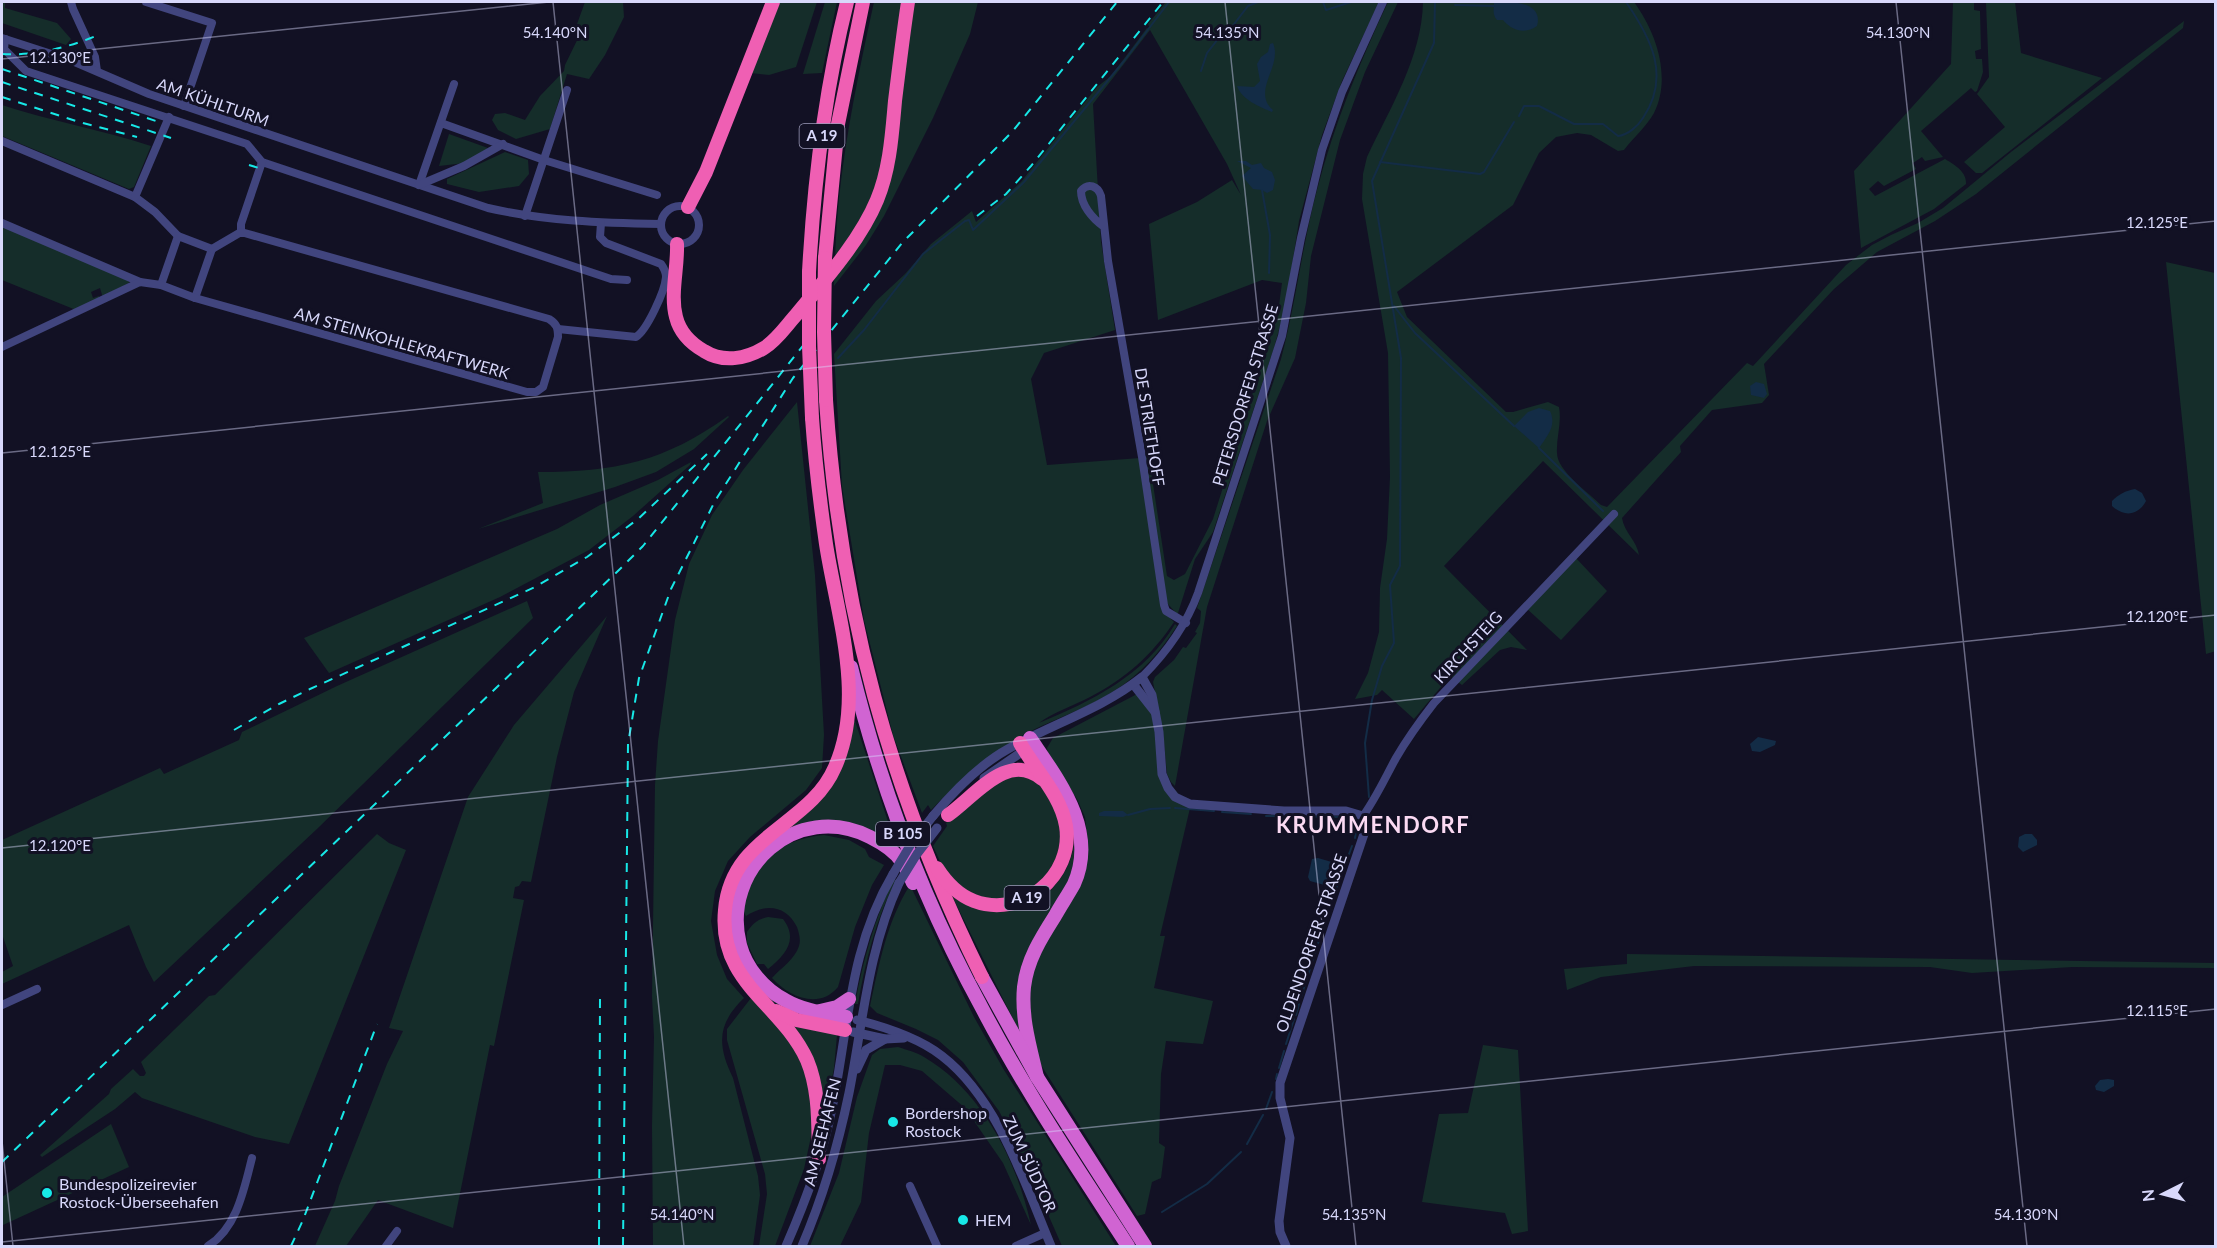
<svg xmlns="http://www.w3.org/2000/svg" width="2217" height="1248" font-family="Lato,sans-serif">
	<rect width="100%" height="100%" fill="#121124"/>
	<g fill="#152d2a">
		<polygon points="2,2 5,2 5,8 57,23 71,39 66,45 2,23"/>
		<polygon points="585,2 623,2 624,17 605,55 589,79 567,74 550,129 516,139 498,130 492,120 495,114 505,113 525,120 540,96 564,71 565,65 583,28 577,24"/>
		<polygon points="780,2 817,2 796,67 769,75 751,73"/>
		<polygon points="825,2 837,2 822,73 803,74"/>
		<path d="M874 2H978L970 34 933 118 884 216 866 245 834 286C835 256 836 227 839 198 846 132 860 66 874 2Z"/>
		<path d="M1166 2H1379L1342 81 1322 135 1299 221 1286 304 1274 348 1213 532 1195 559 1178 613H1176L1167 603 1144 454 1148 451 1167 576 1174 580 1185 574 1213 519 1278 313 1282 283 1262 280 1158 320 1149 224 1197 202 1232 180 1241 195 1227 164 1150 30 1093 104 1101 242 1115 330 1044 353 1031 379 1047 465 1140 458 1164 612 1174 622C1152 655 1125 679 1090 697 1073 706 1054 712 1039 723 1092 701 1145 675 1175 624L1177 626C1160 652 1141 674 1114 691 1081 713 1040 722 1007 745 979 764 954 786 931 810L928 805 922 813 893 735 864 620 842 486 834 354 876 301 905 274 931 244 972 211 976 222 1021 182 1097 87 1111 76 1147 28 1150 29 1148 24Z"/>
		<path d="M1388 2H1398L1365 72 1340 140 1311 256 1306 303 1295 358 1267 421 1207 607 1175 786 1171 782 1167 774 1163 732 1153 682 1155 677 1174 660 1183 647 1186 648 1197 633 1195 632 1200 623 1201 611 1197 608 1281 359C1296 303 1302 246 1317 190 1334 124 1360 62 1388 2Z"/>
		<path d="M1423 2H1634C1656 32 1672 77 1654 113 1647 126 1633 138 1624 150L1618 151 1591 135 1577 133 1556 137 1539 153 1513 205 1397 292 1407 317 1506 412H1513L1548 402 1559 407C1562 423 1556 438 1557 453 1557 471 1589 493 1601 505L1607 507 1747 363 1753 366 1846 265 1872 245 1891 235 1918 223 1943 208 2011 152 2184 21 2183 28 1976 194 1935 221 1877 252 1834 289 1764 364 1769 395 1762 403 1712 410 1680 446 1681 452 1622 518C1624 532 1637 541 1639 555L1543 461 1444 566 1527 650 1511 647 1500 650 1462 685 1450 676 1414 719 1382 690 1377 695 1355 699 1368 673 1379 632 1380 588 1387 539 1390 477 1388 353 1362 199 1363 174 1367 157C1390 108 1422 57 1423 2Z"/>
		<path d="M1953 2H1974V10L1980 11 1981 49 1975 51 1976 59H1982L1983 72 1977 91 1975 92 1971 88 1921 131 1943 157 1925 161 1922 157 1913 163 1916 169 1884 186 1878 181 1869 189 1875 196 1945 159C1955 165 1967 172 1966 184L1934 209 1861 248 1854 171 1951 64Z"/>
		<polygon points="1983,2 2015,2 2021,53 2102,78 1982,173 1976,173 1964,162 2005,127 1977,94 1989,77 1986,3"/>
		<path d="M2 105C51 121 102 130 151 146L134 187 129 189 2 136Z"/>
		<polygon points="449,134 488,148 465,163 439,166"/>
		<polygon points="505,152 528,160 529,174 519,186 479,192 447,184 447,179"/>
		<polygon points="2,226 128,279 129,283 103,298 100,288 91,292 93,298 99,296 100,298 76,310 2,280"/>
		<polygon points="2166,262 2215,273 2216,651 2206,654"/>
		<path d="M797 402 815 575 824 735 822 768 806 790 750 837 728 861 715 891 711 921 717 955 727 979 744 998C717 1024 717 1045 733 1078L758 1176 760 1195 753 1246H653L652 1126 654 1037 652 996 655 785 658 741 675 620 689 564 712 515 743 470Z"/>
		<path d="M728 416 729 417 694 449 656 472 615 487 478 529 543 503 538 472C615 472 664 462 728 416Z"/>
		<polygon points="691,462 690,465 633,516 589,550 500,597 329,673 304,638 557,529 600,505 658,480"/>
		<polygon points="1574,556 1607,591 1561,640 1525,607"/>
		<polygon points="527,601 533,618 318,828 154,982 146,967 129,925 2,984 2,972 13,966 2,934 2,840 160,768 164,774 239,740 242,732 337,686"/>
		<polygon points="607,616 574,692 557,757 531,882 522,881 519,886 515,887 513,898 524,900 494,1046 490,1045 453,1228 378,1200 346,1246 315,1246 335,1201 339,1186 387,1064 403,1031 389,1028 468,797 514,725"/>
		<polygon points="1139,693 1155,712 1162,774 1190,808 1160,936 1165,936 1154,988 1213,1001 1203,1044 1166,1041 1161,1074 1159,1143 1165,1147 1161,1178 1152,1182 1145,1214 1137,1216 1041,1065 1034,1050 1028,1024 1029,981 1088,843 1085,817 1077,799 1048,754 1047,748 1053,738"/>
		<path d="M855 721 896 846 894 849C771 757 663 940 782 1006 798 1015 816 1017 834 1021V1024C794 1015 758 1003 738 963 719 924 730 875 762 846 781 829 804 816 821 796 839 776 851 749 853 722Z"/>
		<polygon points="1011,773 1038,780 1059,815 1061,852 1045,881 1013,899 994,900 977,896 961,888 943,868 933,846 947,826 946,823 982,792"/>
		<path d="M1072 820 1078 834 1075 872 1034 942 1022 1037 952 896C968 905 986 911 1005 911 1040 910 1070 877 1074 844 1074 836 1072 828 1072 820Z"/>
		<polygon points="377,834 389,843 406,850 289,1144 255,1137 142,1098 135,1092 115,1109 42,1157 40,1155 109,1094 111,1089 133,1069 140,1076 144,1076 146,1073 141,1062 209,996 215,995"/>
		<path d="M824 835 849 840 865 849 869 857 884 865 872 885 855 927 838 987C819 1010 789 997 772 978 781 968 795 959 799 946 801 940 799 933 797 927 786 905 766 903 746 916 733 899 764 858 779 849 794 840 807 837 824 835Z"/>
		<path d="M894 878 896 880C876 918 865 963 858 1004H855C863 960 875 918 894 878Z"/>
		<path d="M910 885 974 1017 1004 1070 1116 1246H1062L1025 1162 999 1111 963 1062 938 1040 916 1029 877 1013 870 1006C879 964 887 921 910 885Z"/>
		<path d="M768 917 783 919C799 940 785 955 768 969L764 964H757L747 943V932C753 923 758 919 768 917Z"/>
		<polygon points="1627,954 2215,963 2216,968 2072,967 1972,973 1930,967 1694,966 1601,977 1567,990 1564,969 1627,964"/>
		<polygon points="751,998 777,1023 806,1068 813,1097 812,1132 804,1169 775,1246 759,1246 767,1194 765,1174 727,1040 727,1029"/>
		<polygon points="794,1025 835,1032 837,1035 834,1068 827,1105 824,1105"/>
		<polygon points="1483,1045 1518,1050 1528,1231 1512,1234 1505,1213 1422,1202 1439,1114 1468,1113"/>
		<path d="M898 1047C907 1050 916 1052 924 1057 982 1091 1017 1161 1031 1225L1003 1163 965 1108 922 1071 900 1065H885L869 1133 861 1202 840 1246H810L839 1173 857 1097 872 1055 880 1049Z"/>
		<polygon points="111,1124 129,1167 3,1225 2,1197"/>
	</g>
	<g fill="#132c46">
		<path d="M1494 2C1510 1 1544 1 1537 26 1525 35 1511 30 1503 20H1497C1492 14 1494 9 1494 2Z"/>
		<path d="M1273 43C1283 66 1251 91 1273 110L1272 112C1260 107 1242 100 1237 86L1254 87 1260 81 1257 64 1261 57 1268 52 1270 44Z"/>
		<polygon points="1237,161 1246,161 1252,165 1261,163 1264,168 1272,172 1275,180 1273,190 1267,193 1262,190 1253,189 1242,176 1251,168"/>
		<polygon points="1756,382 1764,384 1767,394 1764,398 1751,395 1750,386"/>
		<path d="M1539 408 1550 411C1557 426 1547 436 1539 448L1514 426 1528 412Z"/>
		<path d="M2135 489 2142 493 2146 501C2138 516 2124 517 2112 506V501C2119 494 2125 491 2135 489Z"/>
		<polygon points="1758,737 1776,741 1775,745 1760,752 1752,751 1750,744"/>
		<polygon points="1104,811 1123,811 1128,815 1123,817 1099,816 1099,813"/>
		<polygon points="2025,834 2032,834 2037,840 2037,845 2023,852 2018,847 2019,837"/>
		<polygon points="1318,858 1335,863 1338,866 1332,883 1328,886 1310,881 1308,877 1312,859"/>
		<polygon points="2108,1079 2114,1080 2114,1086 2104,1092 2096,1090 2095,1086 2100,1080"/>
	</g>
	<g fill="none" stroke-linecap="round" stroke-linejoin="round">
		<g stroke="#132c46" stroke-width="2">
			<polyline points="1323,2 1326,10 1351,2"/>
			<polyline points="1455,5 1494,6"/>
			<polyline points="1201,71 1207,53 1218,39 1231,28 1248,6 1258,2"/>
			<path d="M1519 116 1524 106H1539L1574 124H1603L1618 136C1628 135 1638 126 1643 118 1671 76 1651 38 1626 2"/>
			<polyline points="1380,162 1480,174 1484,172 1514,122"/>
			<polyline points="1262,190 1270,235 1269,273"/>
			<polyline points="1394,306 1415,333 1514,426"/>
			<polyline points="838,358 864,330 923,254 965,221 969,220 973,230 1024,182 1124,61 1169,2"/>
			<polyline points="1539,448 1603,511"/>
			<polyline points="1369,797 1365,743 1372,700 1382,666 1394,643 1390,585 1400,566 1401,358 1372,181 1434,43 1435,2"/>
			<polyline points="1175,808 1214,811"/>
			<polyline points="1222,812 1251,814"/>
			<polyline points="1128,815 1150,809 1170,808"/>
			<path d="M1266 816 1346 817C1354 822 1357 828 1355 838"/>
			<polyline points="1330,905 1352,846"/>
			<polyline points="1301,997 1327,915"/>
			<polyline points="1296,1015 1299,1004"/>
			<polyline points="1286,1044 1294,1019"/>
			<polyline points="1279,1068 1284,1051"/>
			<polyline points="1276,1079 1277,1074"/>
			<polyline points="1266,1109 1272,1092"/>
			<polyline points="1247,1144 1263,1115"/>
			<polyline points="1162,1212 1207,1184 1241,1152"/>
		</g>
		<g stroke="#41457e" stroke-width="8">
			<polyline points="71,2 73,9 95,57 97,71"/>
			<polyline points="146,2 212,23 184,106"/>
			<path d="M2 38 70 60 149 94 488 208C545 221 602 223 661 224"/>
			<polyline points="5,39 4,49 26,71 247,144 262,162 611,279 627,280"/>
			<polyline points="441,123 544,160 657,195"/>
			<polyline points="2,141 135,197 155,212 178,236"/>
			<polyline points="419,185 454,84"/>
			<polyline points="419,185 464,166 503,144"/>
			<polyline points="135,197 169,117"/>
			<circle cx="680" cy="225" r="19"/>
			<polyline points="525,216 567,90"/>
			<polyline points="2,223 140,282"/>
			<path d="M1103 226C1092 218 1081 205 1081 191 1088 182 1098 186 1101 196L1108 261 1142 457 1164 605 1166 611 1186 623"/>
			<polyline points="241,232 241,224 262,162"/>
			<polyline points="161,285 178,236 212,249 195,298"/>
			<path d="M558 329 636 337C647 330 665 291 666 277 666 272 664 268 661 264L606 243 600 237 601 223"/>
			<path d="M2 347 140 282 161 285 195 298 527 392H536L543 387 558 337C558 328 557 324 549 319L241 232 212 249"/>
			<path d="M1142 677C1167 652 1186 626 1198 593L1282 336 1301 238 1322 150 1342 92 1383 2"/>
			<path d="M1363 816C1376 798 1385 778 1396 758 1407 739 1420 721 1434 703L1614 514"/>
			<polyline points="2,1005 37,989"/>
			<polyline points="910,1186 937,1246"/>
			<path d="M208 1246C237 1228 244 1189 252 1158"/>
			<polyline points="386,1246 397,1231"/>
			<polyline points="1016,1246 1045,1233"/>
		</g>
		<g stroke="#41457e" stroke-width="9">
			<polyline points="1133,684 1155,712"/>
			<polyline points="984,778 1029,747"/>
			<path d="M933 816C954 791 979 765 1008 749 1052 724 1102 709 1142 677L1152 695 1159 732 1162 774 1168 788 1175 797 1190 804 1284 811H1346L1363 816 1366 823 1365 831 1280 1083V1098L1290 1138 1279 1221 1280 1232 1286 1246"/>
			<path d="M857 1020C885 1027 919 1038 942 1056 998 1099 1025 1184 1051 1246"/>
			<polyline points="853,1032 885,1039 904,1038"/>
			<polyline points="857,1069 866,1050 885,1039"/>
			<path d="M786 1246C806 1200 824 1153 833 1103 849 1023 850 947 893 874"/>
			<path d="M802 1246C823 1197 838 1146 849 1093 863 1022 868 950 899 883"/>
		</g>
		<g stroke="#d064d2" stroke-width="14">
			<path d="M851 667C880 786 924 902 983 1010 1026 1092 1078 1169 1128 1246"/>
			<path d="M1030 738C1059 781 1098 830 1074 884 1068 895 1061 905 1055 916 1041 938 1027 960 1024 987 1021 1018 1030 1047 1037 1077"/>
			<polyline points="982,977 1037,1077 1145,1246"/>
			<polyline points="820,1011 837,1007 849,999"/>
			<path d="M846 1017C825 1013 804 1011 785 1000 764 989 746 968 740 945 720 868 797 800 870 837 882 843 895 851 902 862 907 869 910 876 913 883"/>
		</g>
		<g stroke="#ef5fb3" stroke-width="14">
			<polyline points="688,207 706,172 773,2"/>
			<path d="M677 244C678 268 670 294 676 317 680 333 690 343 704 351 723 363 746 359 764 348 777 340 786 326 796 315 824 281 860 241 877 200 890 169 892 134 895 101 899 68 903 35 908 2"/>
			<polyline points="825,258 838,124 863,2"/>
			<path d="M809 272C814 181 825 90 847 2"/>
			<path d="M826 400C840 610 889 789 982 977"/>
			<path d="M812 418C815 460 820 502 826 544 837 615 866 697 835 767 810 826 731 835 725 910 718 983 781 1003 807 1060 820 1091 818 1126 819 1159"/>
			<path d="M948 815C975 796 1008 750 1042 779"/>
			<path d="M937 868C946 882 958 895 974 901 1022 919 1074 876 1066 826 1061 795 1035 770 1020 743"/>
			<polyline points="776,1011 796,1020 845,1030"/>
		</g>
		<g stroke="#17e8e7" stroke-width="2" stroke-dasharray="9 8" stroke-linecap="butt">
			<path d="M2 54C34 56 66 48 96 36"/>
			<polyline points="2,69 156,121"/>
			<polyline points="2,82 171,138"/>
			<polyline points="2,97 79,122 137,137"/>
			<polyline points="249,165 259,168"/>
			<polyline points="977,216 1006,194 1031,166 1163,2"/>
			<polyline points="234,730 279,704 310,689 535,587 587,557 638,519 707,454"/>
			<polyline points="2,1162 620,569 643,546 822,322"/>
			<polyline points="291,1246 303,1220 377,1024"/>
			<polyline points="599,1246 600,999"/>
			<polyline points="623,1246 628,744 639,678 671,589 715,501 793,378 902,243 1012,132 1117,2"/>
		</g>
		<g stroke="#41457e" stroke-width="9">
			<polyline points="893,874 911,844 933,816"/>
			<polyline points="899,883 917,854 937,828"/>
		</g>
		<g stroke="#ef5fb3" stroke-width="14">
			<polyline points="825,258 824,332 826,400"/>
			<polyline points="809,272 809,346 812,418"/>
		</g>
	</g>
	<path fill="none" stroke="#d8d8fb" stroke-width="1.5" stroke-opacity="0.45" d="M553 2 684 1246M1225 2 1356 1246M1896 2 2027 1246M2 59 549 2M2 453 2216 221M2 848 2216 615M2 1141 13 1246M2 1242 2216 1009"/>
	<g fill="#17e8e7" stroke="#121124" stroke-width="2">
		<circle cx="893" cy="1122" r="6"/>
		<circle cx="47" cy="1193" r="6"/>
		<circle cx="963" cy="1220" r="6"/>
	</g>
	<g text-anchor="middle" stroke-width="6" stroke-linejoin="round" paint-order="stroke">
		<g fill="#121124" stroke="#9d9cba" stroke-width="1.5">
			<rect x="799.5" y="124" width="45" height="24" rx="4.5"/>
			<rect x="876" y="822" width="54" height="24" rx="4.5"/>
			<rect x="1004.5" y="886" width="45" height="24" rx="4.5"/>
		</g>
		<g font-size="15" font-weight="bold" fill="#d8d8fb">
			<text x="822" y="141">A 19</text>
			<text x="903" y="839">B 105</text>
			<text x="1027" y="903">A 19</text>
		</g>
		<g font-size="16" fill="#d8d8fb" stroke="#121124">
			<text transform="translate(213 102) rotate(19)" y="6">AM KÜHLTURM</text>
			<text transform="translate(402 343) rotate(16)" y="6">AM STEINKOHLEKRAFTWERK</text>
			<text transform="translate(1245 395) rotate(-73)" y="6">PETERSDORFER STRASSE</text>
			<text transform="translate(1150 427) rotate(81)" y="6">DE STRIETHOFF</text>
			<text transform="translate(1468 647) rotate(-47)" y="6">KIRCHSTEIG</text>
			<text transform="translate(1311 943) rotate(-71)" y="6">OLDENDORFER STRASSE</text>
			<text transform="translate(822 1132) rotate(-76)" y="6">AM SEEHAFEN</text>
			<text transform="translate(1030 1164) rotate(65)" y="6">ZUM SÜDTOR</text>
		</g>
		<g font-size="16" fill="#d8d8fb" stroke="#121124" text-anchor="start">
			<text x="905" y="1119">Bordershop<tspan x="905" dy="18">Rostock</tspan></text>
			<text x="59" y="1190">Bundespolizeirevier<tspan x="59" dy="18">Rostock-Überseehafen</tspan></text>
			<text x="975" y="1226">HEM</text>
		</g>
		<g font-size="22" font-weight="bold" letter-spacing="1.5" fill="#fbdaf3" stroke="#121124">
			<text x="1373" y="833">KRUMMENDORF</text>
		</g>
	</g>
	<g font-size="15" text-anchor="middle" fill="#d8d8fb" stroke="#121124" stroke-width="6" stroke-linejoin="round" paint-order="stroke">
		<text x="555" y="38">54.140°N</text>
		<text x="1227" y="38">54.135°N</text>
		<text x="1898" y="38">54.130°N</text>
		<text x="60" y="63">12.130°E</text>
		<text x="2157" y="228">12.125°E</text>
		<text x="60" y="457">12.125°E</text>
		<text x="2157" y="622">12.120°E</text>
		<text x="60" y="851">12.120°E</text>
		<text x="2157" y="1016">12.115°E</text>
		<text x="682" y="1220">54.140°N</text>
		<text x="1354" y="1220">54.135°N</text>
		<text x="2026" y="1220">54.130°N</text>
	</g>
	<rect width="2217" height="1248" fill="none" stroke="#d8d8fb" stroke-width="6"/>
	<g transform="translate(2163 1194) rotate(264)" stroke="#121124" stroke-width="4.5" paint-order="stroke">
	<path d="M0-4.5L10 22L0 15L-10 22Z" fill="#d8d8fb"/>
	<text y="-9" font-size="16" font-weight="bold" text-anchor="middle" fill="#d8d8fb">N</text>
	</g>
</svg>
